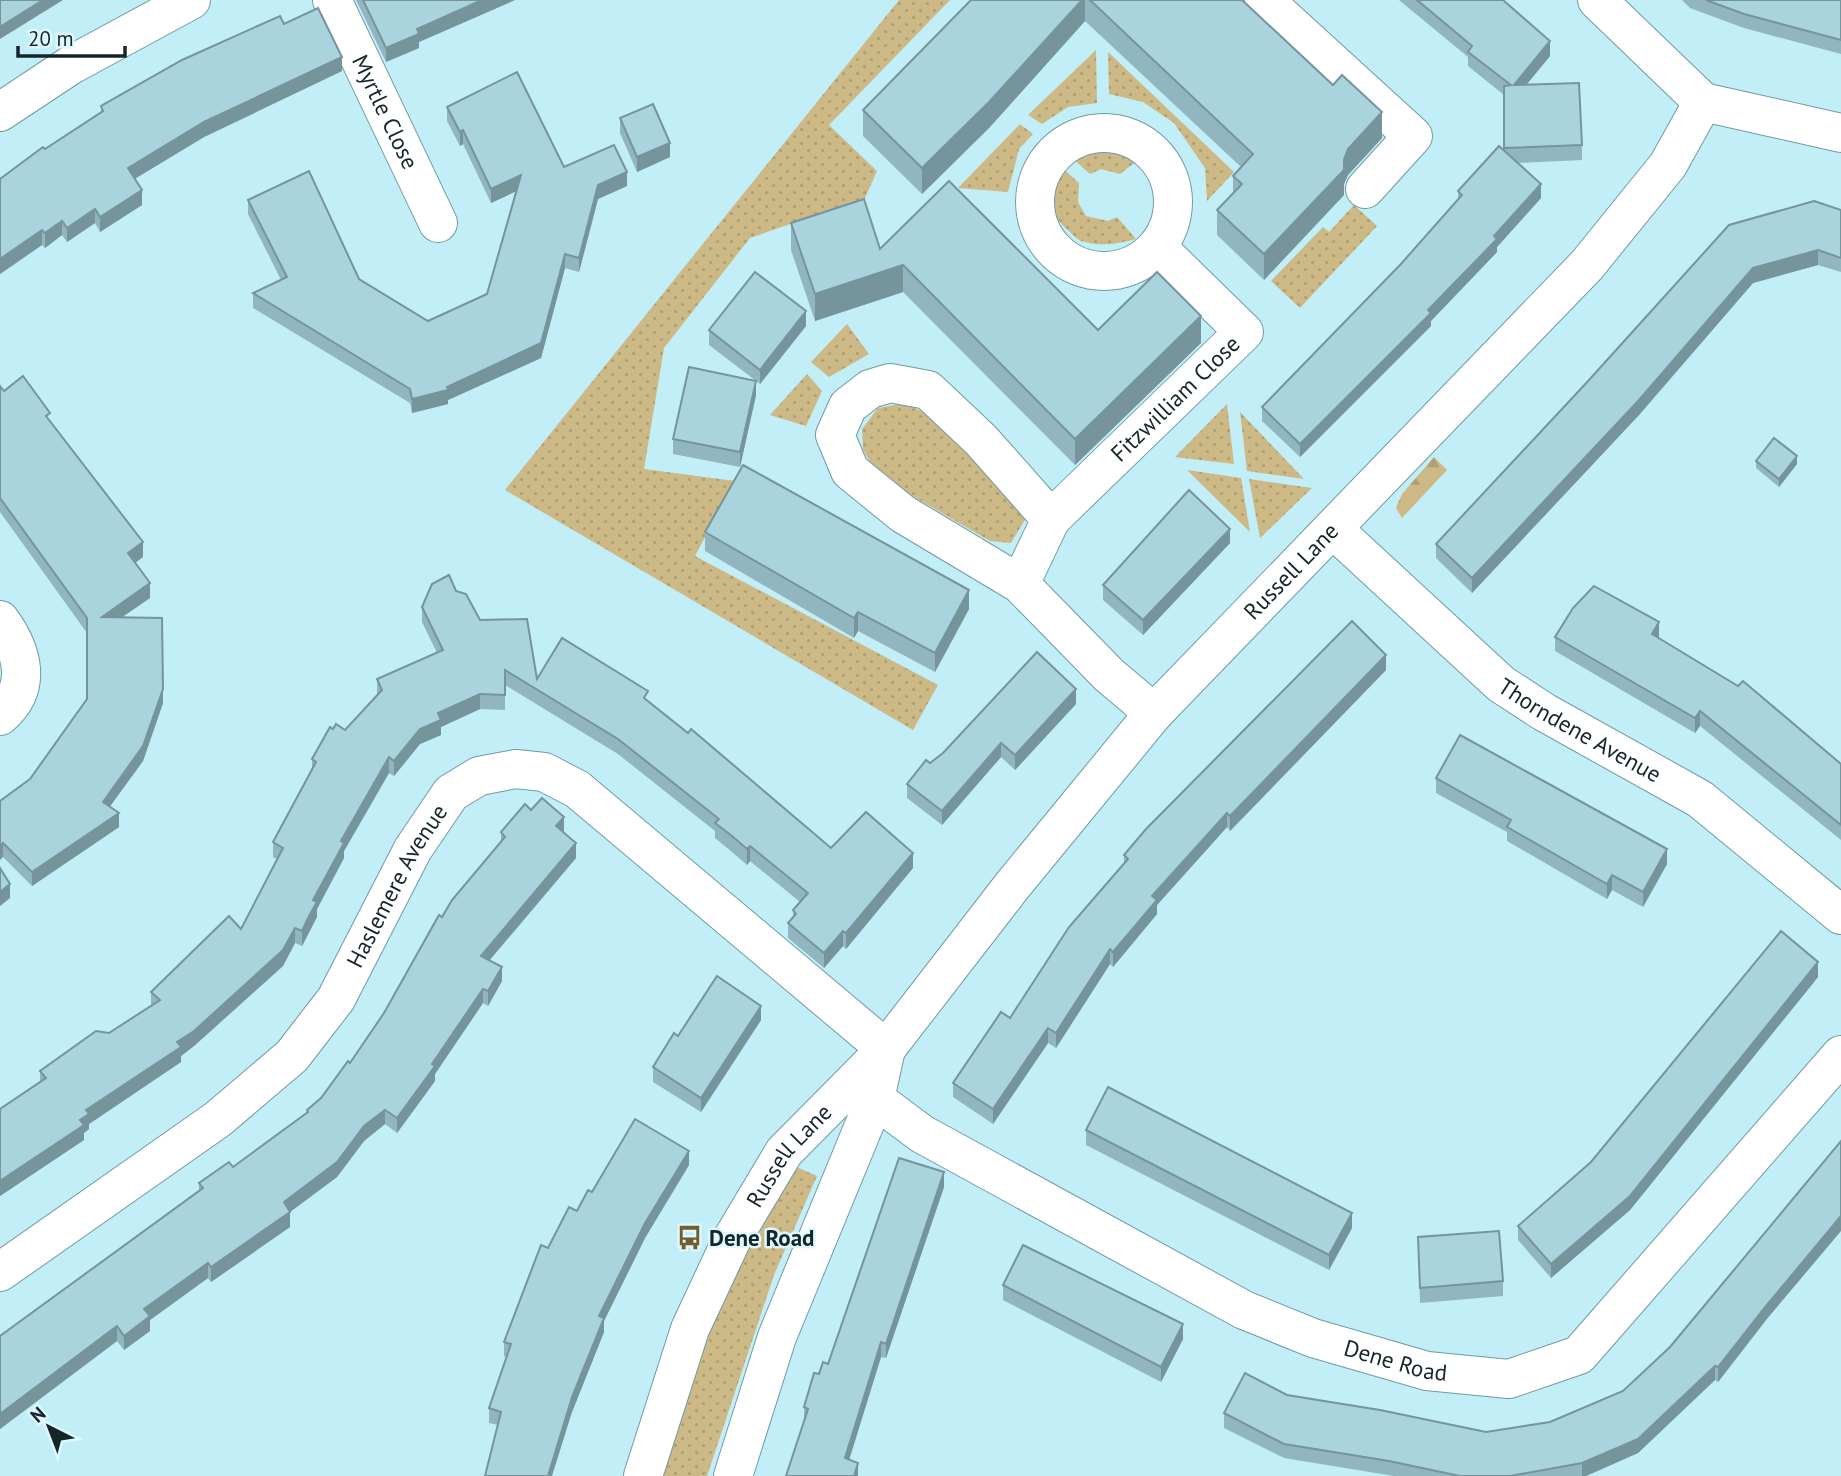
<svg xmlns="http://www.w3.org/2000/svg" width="1841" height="1476" font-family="'PT Sans',sans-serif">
	<defs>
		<pattern id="grass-dots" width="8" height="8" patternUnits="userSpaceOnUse" patternTransform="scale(1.75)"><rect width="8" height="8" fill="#ccb985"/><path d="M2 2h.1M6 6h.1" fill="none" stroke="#ae9f73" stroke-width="1.8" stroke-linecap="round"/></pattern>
		<pattern id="forest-firs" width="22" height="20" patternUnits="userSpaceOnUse" patternTransform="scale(1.75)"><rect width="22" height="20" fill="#ccb985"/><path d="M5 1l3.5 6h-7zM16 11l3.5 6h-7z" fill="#ae9f73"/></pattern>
	</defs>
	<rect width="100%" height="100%" fill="#c2eef8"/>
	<g fill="url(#grass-dots)">
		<polygon points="899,0 950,0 829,125 877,171 865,198 750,238 664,348 644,469 735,481 695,556 938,685 913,730 505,490"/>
		<polygon points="1096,50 1097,103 1068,107 1042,124 1028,115"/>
		<polygon points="1108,52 1234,172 1207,201 1205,168 1174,123 1143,102 1109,94"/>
		<polygon points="1020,124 1033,134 1019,149 1008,192 958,188"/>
		<polygon points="1092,145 1119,147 1138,160 1120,174 1101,169 1090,174 1070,156"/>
		<path d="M1061 167 1079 183 1078 202 1086 216 1108 221 1117 217 1136 239C1118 244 1100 247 1081 241 1077 239 1072 234 1068 230 1046 211 1046 192 1061 167Z"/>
		<polygon points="1354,205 1377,226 1300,308 1271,281 1323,227 1329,232"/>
		<polygon points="847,324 869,354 829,377 811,362"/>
		<polygon points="807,374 822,391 806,426 770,415"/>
		<polygon points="905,403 929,415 1020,502 1026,518 1011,543 990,541 878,476 863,450 862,429 878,408"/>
		<polygon points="1227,404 1234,464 1175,457"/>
		<polygon points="1240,412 1304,479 1247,471"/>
		<polygon points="1187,470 1241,478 1250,532"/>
		<polygon points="1249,479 1312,488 1260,538"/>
		<polygon points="792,1165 817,1176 774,1275 707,1476 649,1476 693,1345"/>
	</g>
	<polygon fill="url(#forest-firs)" points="1434,457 1447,470 1402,518 1396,508 1402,494"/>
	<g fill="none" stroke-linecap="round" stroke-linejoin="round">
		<defs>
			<g id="minor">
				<path id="s1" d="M332 0 438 223"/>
				<polyline points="1264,0 1413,136 1365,189"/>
				<polyline points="1597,0 1703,102"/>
				<polyline points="0,112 71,65 191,0"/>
				<circle cx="1104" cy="202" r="69"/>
				<path id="s2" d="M1051 519 1244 332 1158 248"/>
				<path id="s3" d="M1333 529 1501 684 1544 712 1700 799 1841 915"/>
				<polyline points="1020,584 1051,519 981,440 928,390 890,383 870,389 848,406 835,435 850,471 903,514 1020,584 1109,675 1154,713"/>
				<path d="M0 620C23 651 33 688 0 716"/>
				<path id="s4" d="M875 1099 922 1134 1244 1310 1313 1338 1427 1371 1509 1379 1579 1355 1841 1055"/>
				<path id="s5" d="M0 1272 218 1119 292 1056 336 999 413 849 451 793 479 776 516 769 544 772 577 789 886 1049"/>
			</g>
			<g id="major">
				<path id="s6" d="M643 1476 690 1329 732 1239 784 1152 886 1049 1012 886 1154 713 1587 265 1668 165 1703 102 1841 133"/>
				<polyline points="733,1476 777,1337 875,1099 886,1049"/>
			</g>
		</defs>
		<use href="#minor" stroke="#709aa3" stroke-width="40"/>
		<use href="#major" stroke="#709aa3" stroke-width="40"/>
		<use href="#minor" stroke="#fff" stroke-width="38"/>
		<use href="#major" stroke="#fff" stroke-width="38"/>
	</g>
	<g fill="#91b6bf">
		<polygon points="356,0 515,0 419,42 419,48 386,62"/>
		<polygon points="971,0 1242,0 1382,138 1348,175 1344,184 1344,195 1264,280 1217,235 1217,210 1233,193 1233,176 1241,167 1085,21 989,128 922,194 863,136 863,110"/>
		<polygon points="1399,0 1503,0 1550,56 1526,85 1582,145 1582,160 1517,163 1541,198 1497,247 1497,252 1431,321 1431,326 1300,457 1262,421 1262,407 1400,265 1458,200 1458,191 1504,151 1504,95 1468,66 1468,57"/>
		<polygon points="1682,0 1841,0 1841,54 1744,28 1690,8"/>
		<polygon points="284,24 342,71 204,137 134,179 142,205 100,232 95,223 67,242 62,235 45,248 42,245 0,274 0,179 101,112 101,106"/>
		<polygon points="447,107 564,167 627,186 598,199 579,272 565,268 541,358 448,400 448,404 412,413 410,403 253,308 253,293 281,280 248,214 248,200 359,279 428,321 487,294 516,191 491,203 463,144 460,146 447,121"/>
		<polygon points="620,118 670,157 637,172 620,133"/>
		<polygon points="1841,210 1841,272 1818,265 1753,283 1639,415 1472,593 1436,558 1436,544"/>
		<polygon points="791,223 880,249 1098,330 1201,343 1075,465 903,292 815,321 791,250"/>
		<polygon points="806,326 760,384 709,345 709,330"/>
		<polygon points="0,386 4,391 50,421 143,557 135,563 150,598 122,617 163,703 143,761 110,806 119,827 32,886 3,857 0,801 30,779 87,699 87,633 0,512"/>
		<polygon points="756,395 740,467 673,454 673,439"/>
		<polygon points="1756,461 1797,464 1779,487 1756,468"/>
		<polygon points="705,532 969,609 935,672 858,631 854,638 705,551"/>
		<polygon points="1230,543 1143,635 1103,600 1103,585"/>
		<polygon points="456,591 480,620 537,679 648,701 831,848 913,868 846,949 843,946 824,968 788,938 788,923 793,918 793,910 800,902 750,861 747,865 732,852 715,838 715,831 618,754 505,685 505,710 480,709 441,727 441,735 420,744 394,776 389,773 344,851 344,858 317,909 317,917 302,946 295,943 283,966 194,1046 181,1056 181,1062 89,1124 89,1129 84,1133 84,1140 0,1196 0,1109 40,1081 40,1071 109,1033 151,1006 151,992 241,929 277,859 273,857 273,842 312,771 312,759 333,729 345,730 377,695 377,679 437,653 422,622 422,607"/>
		<polygon points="1555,637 1659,637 1658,638 1841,764 1841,840 1700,726 1695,733 1555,651"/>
		<polygon points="1386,670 1230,831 1227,827 1157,905 1157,914 1113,967 1110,964 1056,1048 1048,1043 993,1124 953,1097 953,1083 1010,1018 1124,864 1124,855"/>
		<polygon points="1076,704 1015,770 1001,757 942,825 907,798 907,784 930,763"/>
		<polygon points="1436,778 1667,864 1643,907 1612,890 1607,899 1507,841 1507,832 1436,793"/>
		<polygon points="531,810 564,831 563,832 576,858 490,960 502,981 488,1006 483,1003 435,1074 435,1081 397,1133 385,1124 364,1141 337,1177 290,1212 290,1227 211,1282 208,1278 150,1320 150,1331 124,1350 117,1341 0,1429 0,1336 199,1190 199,1183 233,1167 307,1113 307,1110 321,1098 350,1063 384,1013 442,917 501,842 501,832"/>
		<polygon points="1818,977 1630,1210 1551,1278 1518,1240 1518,1226"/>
		<polygon points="761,1020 701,1112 653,1082 653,1067 678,1036"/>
		<polygon points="1086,1130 1352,1228 1329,1270 1086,1145"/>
		<polygon points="689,1165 645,1238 604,1321 604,1332 572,1412 498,1425 489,1423 489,1408 506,1357 504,1356 504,1342 548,1248 592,1192"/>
		<polygon points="944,1187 886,1358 881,1357 849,1460 858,1476 804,1420 804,1407 819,1374 828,1364"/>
		<polygon points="1418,1237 1503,1281 1503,1296 1420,1303"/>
		<polygon points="1003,1285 1183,1339 1161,1382 1003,1300"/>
		<polygon points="1766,1320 1718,1382 1715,1380 1638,1453 1586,1476 1394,1476 1284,1458 1224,1428 1224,1413 1287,1395 1486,1432 1550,1422 1623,1391"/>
	</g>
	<g fill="#76949b">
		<polygon points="43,0 63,0 0,39 0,27"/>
		<polygon points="482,0 515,0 419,42 419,48 386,62 386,48 417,29"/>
		<polygon points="1082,0 1085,0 1085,21 989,128 922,194 922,168"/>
		<polygon points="1550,41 1550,56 1514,100 1514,85"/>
		<polygon points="342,57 342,71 204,137 128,183 128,168 204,122"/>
		<polygon points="1382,112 1382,138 1348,175 1344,184 1344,195 1264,280 1264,254 1344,160 1348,149"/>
		<polygon points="463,130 463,144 460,146 460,132"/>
		<polygon points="670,143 670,157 637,172 637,157"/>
		<polygon points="627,172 627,186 598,199 579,272 579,258 598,185"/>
		<polygon points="521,175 521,189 491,203 491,189"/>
		<polygon points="1541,184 1541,198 1497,247 1497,252 1431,321 1431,326 1300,457 1300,444 1428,310"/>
		<polygon points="142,190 142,205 100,232 100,217"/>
		<polygon points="95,209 95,223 67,242 67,228"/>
		<polygon points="62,221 62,235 45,248 45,233"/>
		<polygon points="42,230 42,245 0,274 0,259"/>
		<polygon points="1818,250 1818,265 1753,283 1639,415 1472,593 1472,578 1753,268"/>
		<polygon points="565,254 565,268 541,358 448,400 448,404 412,413 412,399 447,387"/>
		<polygon points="903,265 903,292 815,321 815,294"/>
		<polygon points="806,311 806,326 760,384 760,370"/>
		<polygon points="1201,316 1201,343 1075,465 1075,439"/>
		<polygon points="756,381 756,395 740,467 740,452"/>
		<polygon points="1797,456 1797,464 1779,487 1779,479"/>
		<polygon points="1230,529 1230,543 1143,635 1143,620"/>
		<polygon points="143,542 143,557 128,568 128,553"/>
		<polygon points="150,583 150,598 102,631 102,617"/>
		<polygon points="969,590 969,609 935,672 935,653"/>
		<polygon points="858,612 858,631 854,638 854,618"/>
		<polygon points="1659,622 1659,637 1652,649 1652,634"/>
		<polygon points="1386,655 1386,670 1230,831 1230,816"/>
		<polygon points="163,689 163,703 143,761 103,816 103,802"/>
		<polygon points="1076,689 1076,704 1015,770 1015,755"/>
		<polygon points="480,694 480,709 441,727 441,735 420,744 394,776 394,761 420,729 438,713"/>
		<polygon points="1700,711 1700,726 1695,733 1695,718"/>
		<polygon points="1001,743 1001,757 942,825 942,811"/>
		<polygon points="389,757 389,773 344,851 344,858 317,909 317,917 302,946 302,931 313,900 341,841"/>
		<polygon points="119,813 119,827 32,886 32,872"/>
		<polygon points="1227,813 1227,827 1157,905 1157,914 1113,967 1113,952 1152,896"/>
		<polygon points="564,817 564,831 556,840 556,826"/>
		<polygon points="3,843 3,857 0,860 0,846"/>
		<polygon points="576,843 576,858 481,970 481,956"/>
		<polygon points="750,846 750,861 747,865 747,849"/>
		<polygon points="1667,849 1667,864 1643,907 1643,892"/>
		<polygon points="913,853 913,868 846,949 846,933"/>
		<polygon points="1612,875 1612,890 1607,899 1607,884"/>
		<polygon points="10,884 10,898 0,906 0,892"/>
		<polygon points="295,928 295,943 283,966 194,1046 181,1056 181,1062 89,1124 89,1129 84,1133 84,1140 0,1196 0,1181 80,1120 86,1110 177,1042"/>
		<polygon points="843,931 843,946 824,968 824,953"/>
		<polygon points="1110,949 1110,964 1056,1048 1056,1033"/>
		<polygon points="1818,962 1818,977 1630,1210 1551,1278 1551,1264"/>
		<polygon points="502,967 502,981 488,1006 488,991"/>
		<polygon points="483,989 483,1003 435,1074 435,1081 397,1133 397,1118"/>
		<polygon points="761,1006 761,1020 701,1112 701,1098"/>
		<polygon points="1048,1028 1048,1043 993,1124 993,1109"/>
		<polygon points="385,1110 385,1124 364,1141 337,1177 290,1212 290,1227 211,1282 211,1267 284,1202 364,1126"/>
		<polygon points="689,1151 689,1165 645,1238 604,1321 604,1332 572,1412 552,1476 548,1476 572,1397 599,1316 645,1223"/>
		<polygon points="944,1172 944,1187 886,1358 886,1344"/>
		<polygon points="1352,1213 1352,1228 1329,1270 1329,1255"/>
		<polygon points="1841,1216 1841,1231 1766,1320 1718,1382 1718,1367 1766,1306"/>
		<polygon points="208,1263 208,1278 150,1320 150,1331 124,1350 124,1336 144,1309"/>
		<polygon points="1183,1324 1183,1339 1161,1382 1161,1367"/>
		<polygon points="117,1326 117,1341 0,1429 0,1414"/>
		<polygon points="881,1342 881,1357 845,1473 845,1458"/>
		<polygon points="1715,1366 1715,1380 1638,1453 1586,1476 1582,1476 1582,1463"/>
		<polygon points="858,1463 858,1476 854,1476"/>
	</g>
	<g fill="#a9d4de" stroke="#76949b" stroke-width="2">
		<polygon points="0,0 43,0 0,27"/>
		<polygon points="363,0 482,0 417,29 419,34 386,48"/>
		<polygon points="971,0 1082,0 989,102 922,168 863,110"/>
		<polygon points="1090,0 1242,0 1333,85 1342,75 1382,112 1348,149 1344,160 1344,170 1264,254 1217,210 1242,184 1233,176 1253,154"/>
		<polygon points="1417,0 1503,0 1550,41 1514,85 1579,83 1582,145 1504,148 1504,86 1511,85 1468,52 1472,46"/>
		<polygon points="1706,0 1841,0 1841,40 1744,14"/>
		<polygon points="318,8 342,57 204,122 128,168 142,190 100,217 95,209 67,228 62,221 45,233 42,230 0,259 0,179 43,147 45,149 103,111 101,106 182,60 280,16 284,24"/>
		<polygon points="517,72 564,167 614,145 627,172 598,185 579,258 565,254 541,343 447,387 448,390 412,399 410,389 253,293 287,277 248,200 309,171 359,279 428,321 487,294 521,175 491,189 463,130 460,132 447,107"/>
		<polygon points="653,104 670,143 637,157 620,118"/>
		<polygon points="1499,146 1541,184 1494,236 1497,239 1428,310 1431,313 1300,444 1262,407 1400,265 1462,195 1458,191"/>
		<polygon points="949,181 1098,330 1157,272 1201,316 1075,439 903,265 815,294 791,223 864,199 880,249"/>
		<polygon points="1814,201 1841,210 1841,258 1818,250 1753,268 1639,400 1472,578 1436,544 1589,380 1729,225"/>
		<polygon points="755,272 806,311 760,370 709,330"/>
		<polygon points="689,367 756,381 740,452 673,439"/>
		<polygon points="23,376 50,413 46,416 143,542 128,553 150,583 102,617 162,618 163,689 143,746 103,802 119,813 32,872 3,843 0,846 0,801 30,779 87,699 87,618 0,498 0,386 4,391"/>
		<polygon points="1774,438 1797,456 1779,479 1756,461"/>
		<polygon points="743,465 969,590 935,653 858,612 854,618 705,532"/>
		<polygon points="1189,490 1230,529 1143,620 1103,585"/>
		<polygon points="449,575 456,591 466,594 480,620 527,619 537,679 562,638 648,691 644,698 688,733 691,729 831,848 866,812 913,853 846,933 843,931 824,953 788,923 796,914 793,910 808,893 750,846 747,849 732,836 715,823 719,819 618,739 505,670 505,695 480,694 438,713 441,720 420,729 394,761 389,757 341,841 344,843 313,900 317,902 309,916 302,931 295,928 283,950 194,1031 177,1042 181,1047 86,1110 89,1114 80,1120 84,1125 0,1181 0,1109 46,1078 40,1071 96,1031 109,1033 160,1000 151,992 229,916 241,929 283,848 273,842 316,762 312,759 330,727 333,729 336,724 345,730 382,690 377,679 443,650 422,607 432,584"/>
		<polygon points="1594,586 1659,622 1652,634 1738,686 1743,681 1841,764 1841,825 1700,711 1695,718 1555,637 1573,608"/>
		<polygon points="1352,621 1386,655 1230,816 1227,813 1152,896 1157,900 1113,952 1110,949 1056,1033 1048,1028 993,1109 953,1083 1001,1012 1010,1018 1069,927 1128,859 1124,855 1146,829"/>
		<polygon points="1037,652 1076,689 1015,755 1001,743 942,811 907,784 926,760 930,763 943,753"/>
		<polygon points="1460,735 1667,849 1643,892 1612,875 1607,884 1507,827 1511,820 1436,778"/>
		<polygon points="542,798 564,817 556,826 576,843 481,956 502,967 488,991 483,989 432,1064 435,1066 397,1118 385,1110 364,1126 337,1162 284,1202 290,1212 211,1267 208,1263 144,1309 150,1316 124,1336 117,1326 0,1414 0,1336 203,1188 199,1183 229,1162 233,1167 308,1112 307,1110 321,1098 348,1061 350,1063 384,1013 439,915 442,917 452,900 505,837 501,832 525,804 531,810"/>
		<polygon points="0,868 10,884 0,892"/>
		<polygon points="1781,931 1818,962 1630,1196 1551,1264 1518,1226 1591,1162"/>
		<polygon points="717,976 761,1006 701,1098 653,1067 674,1033 678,1036"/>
		<polygon points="1108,1087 1352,1213 1329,1255 1086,1130"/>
		<polygon points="635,1119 689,1151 645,1223 599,1316 604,1318 572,1397 548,1476 485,1476 501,1412 489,1408 511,1344 504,1342 541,1245 548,1248 569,1207 577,1211 588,1190 592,1192"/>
		<polygon points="1841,1141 1841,1216 1766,1306 1718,1367 1715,1366 1638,1439 1582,1463 1510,1476 1460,1476 1389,1461 1284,1444 1224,1413 1245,1373 1287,1395 1380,1410 1486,1432 1550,1422 1623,1391 1670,1347"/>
		<polygon points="899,1158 944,1172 886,1344 881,1342 845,1458 858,1463 854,1476 786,1476 808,1409 804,1407 814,1373 819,1374 823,1362 828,1364"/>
		<polygon points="1499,1231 1503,1281 1420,1288 1418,1237"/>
		<polygon points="1023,1245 1183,1324 1161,1367 1003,1285"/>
	</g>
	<defs>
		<symbol id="bus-bare" viewBox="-9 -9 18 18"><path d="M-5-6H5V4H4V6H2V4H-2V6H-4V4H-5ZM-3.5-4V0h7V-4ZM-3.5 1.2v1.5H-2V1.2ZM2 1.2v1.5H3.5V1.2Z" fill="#705f2d" stroke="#def8fe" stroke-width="2.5" paint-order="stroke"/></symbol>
	</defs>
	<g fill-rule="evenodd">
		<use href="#bus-bare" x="672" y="1220" width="35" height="35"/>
	</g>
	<g text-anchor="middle" stroke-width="5" stroke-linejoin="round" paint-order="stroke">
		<g font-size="23" fill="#15262a" stroke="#def8fe">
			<text dy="8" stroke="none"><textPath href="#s1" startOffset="124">Myrtle Close</textPath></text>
			<text dy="8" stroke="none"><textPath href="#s2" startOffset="173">Fitzwilliam Close</textPath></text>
			<text dy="8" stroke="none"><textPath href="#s6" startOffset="1127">Russell Lane</textPath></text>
			<text dy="8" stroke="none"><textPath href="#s3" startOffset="320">Thorndene Avenue</textPath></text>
			<text dy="8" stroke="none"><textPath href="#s5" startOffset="564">Haslemere Avenue</textPath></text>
			<text dy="8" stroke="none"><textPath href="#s6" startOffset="355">Russell Lane</textPath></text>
			<text dy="8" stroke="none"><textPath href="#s4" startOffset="586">Dene Road</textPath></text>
		</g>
		<g font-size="23" font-weight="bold" fill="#15262a" stroke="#def8fe" text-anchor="start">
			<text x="709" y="1246">Dene Road</text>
		</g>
	</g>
	<g transform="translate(49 1427) rotate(318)" stroke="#def8fe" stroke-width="5" paint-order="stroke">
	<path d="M0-5L12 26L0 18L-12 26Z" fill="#15262a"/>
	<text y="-10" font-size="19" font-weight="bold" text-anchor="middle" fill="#15262a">N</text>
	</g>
	<path d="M18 46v10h107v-10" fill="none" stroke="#15262a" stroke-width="3.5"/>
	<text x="28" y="46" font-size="21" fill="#15262a" stroke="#def8fe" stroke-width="5" paint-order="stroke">20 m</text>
</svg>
